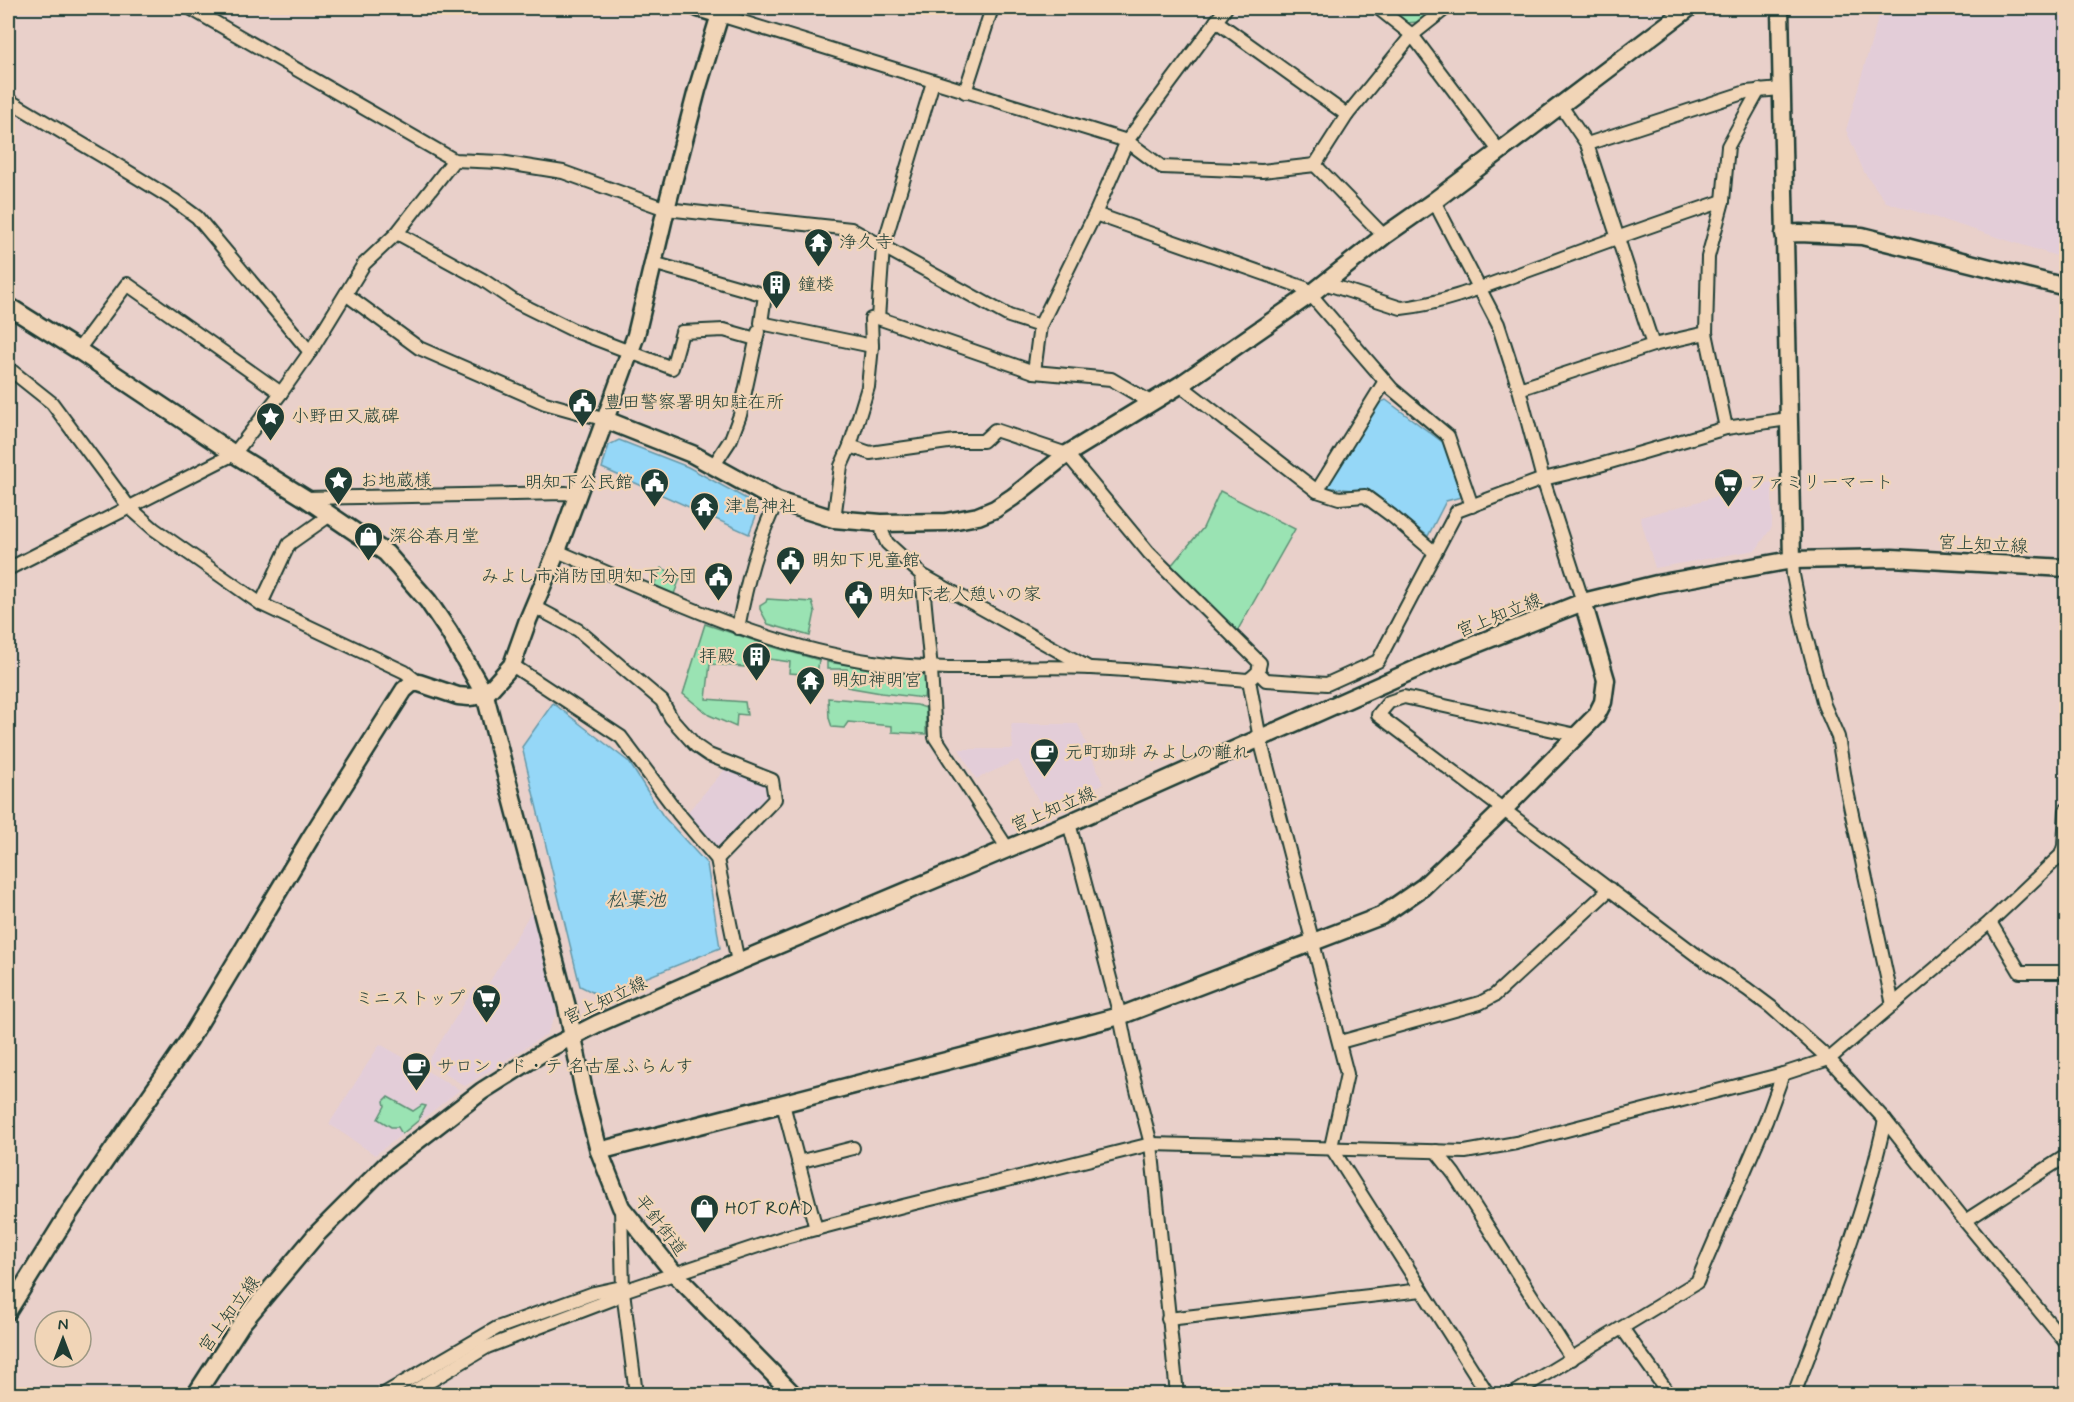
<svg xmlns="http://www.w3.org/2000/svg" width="2074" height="1402" font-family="Mynerve,'Klee One',sans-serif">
	<rect width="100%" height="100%" fill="#e9d0ca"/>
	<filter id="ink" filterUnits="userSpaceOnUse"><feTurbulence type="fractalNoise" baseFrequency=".0167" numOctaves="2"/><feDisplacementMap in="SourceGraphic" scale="12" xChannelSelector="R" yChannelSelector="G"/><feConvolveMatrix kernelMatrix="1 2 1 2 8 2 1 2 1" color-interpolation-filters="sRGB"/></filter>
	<g filter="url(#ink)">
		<g fill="#e3cdd8">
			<polygon points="1881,8 2066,8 2066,259 1886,202 1864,172 1846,130"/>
			<polygon points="1772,482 1772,527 1756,550 1655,568 1640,517"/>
			<polygon points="1011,724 1078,724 1103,784 1043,810 1018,760 976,779 959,749 1013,749"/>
			<polygon points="727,767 770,783 769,795 716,851 685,815"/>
			<polygon points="531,912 557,1012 547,1034 465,1086 427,1063 474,988 483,993"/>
			<polygon points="380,1044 460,1090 375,1155 329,1124"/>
		</g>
		<g fill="#9ae3b3" stroke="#5c9074" stroke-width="1.5">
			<polygon points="1388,8 1436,8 1417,22 1406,23"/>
			<polygon points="1220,491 1295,529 1236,633 1170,567 1203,528"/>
			<polygon points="661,568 681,576 674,594 654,585"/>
			<polygon points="767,599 812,602 815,612 810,636 768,624 760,609 760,606 766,602"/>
			<polygon points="705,624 773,647 819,660 817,675 789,673 790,662 755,657 744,667 710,664 706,699 745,702 747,715 737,714 736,727 709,715 683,694"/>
			<polygon points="827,662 926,676 924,698 881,693 847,687 847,669 827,669"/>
			<polygon points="828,698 917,705 926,708 926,734 892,732 892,726 848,722 844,728 832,727 829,718"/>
			<polygon points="388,1097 413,1111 422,1105 426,1106 419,1118 419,1120 402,1134 398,1127 391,1127 378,1119 385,1106 384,1101"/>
		</g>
		<g fill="#95d7f7" stroke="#6699a9" stroke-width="1.5">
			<polygon points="1386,400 1445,444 1461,497 1446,501 1428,536 1372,492 1325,487 1379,403"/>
			<polygon points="619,440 688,467 754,503 756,516 749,534 602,468 609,445"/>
			<polygon points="553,703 629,762 663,816 707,864 720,948 600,996 580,986 522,747"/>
		</g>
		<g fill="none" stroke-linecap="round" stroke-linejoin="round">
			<defs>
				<g id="street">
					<polyline points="190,8 454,160 500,162 563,172 666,209 851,229 1009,316 1040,326"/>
					<polyline points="1378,8 1412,35 1500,152"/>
					<polyline points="720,15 1127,141 1162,167 1262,171 1315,165"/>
					<polyline points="1216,21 1347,115"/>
					<polyline points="965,92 992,8"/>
					<polyline points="8,100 104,157 174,200 197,217 310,352"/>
					<polyline points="1587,144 1746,92 1781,89"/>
					<polyline points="1315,165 1347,115 1412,35 1446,8"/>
					<polyline points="1315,165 1384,236"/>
					<polyline points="1434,201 1498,324 1519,389 1543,479 1583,602"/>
					<polyline points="1095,214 1305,288 1392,389 1448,436 1472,506"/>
					<polyline points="397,233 483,280 514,301 575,331 672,368 682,332 724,330 756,339"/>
					<polyline points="653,263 765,295 761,323 872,346"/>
					<path d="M1324 283 1401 308C1446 304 1503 279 1546 264 1604 242 1664 221 1723 201"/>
					<polyline points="347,295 419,348 545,403 606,420"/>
					<polyline points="878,318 883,247 933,82"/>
					<polyline points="1653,345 1706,333"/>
					<polyline points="78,350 127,284 281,393"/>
					<polyline points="8,368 52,403 129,507 154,529 261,604 405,672 419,683"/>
					<polyline points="1034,372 1040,326 1095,214 1127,141 1226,8"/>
					<polyline points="1180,385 1317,491 1339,498 1365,496 1392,516 1434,552"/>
					<polyline points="1519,389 1653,345 1587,144 1561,106"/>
					<polyline points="1726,428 1706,333 1708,257 1723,201 1728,146 1759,90"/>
					<polyline points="714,465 731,439 740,415 758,332"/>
					<polyline points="1317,491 1385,381"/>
					<polyline points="305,498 566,493 577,495"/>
					<polyline points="834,519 841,466 850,446 868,387 872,346 871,319 878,318 1034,372 1111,379 1152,403"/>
					<polyline points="881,523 883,534 887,543 922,575 1089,668"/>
					<path d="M557 551C660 595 762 646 873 662 945 673 1018 665 1091 668 1143 670 1196 676 1249 680L1258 672 1260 663 1149 553 1067 454 995 430 983 441H955L870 453 850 446"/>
					<polyline points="1792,560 1793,575 1803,625 1824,705 1838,737 1847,791 1893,1005"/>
					<polyline points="8,569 234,454 281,393 310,352 364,264 397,233 454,160"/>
					<polyline points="922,575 931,669 935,737 1008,849"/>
					<polyline points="261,604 289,544 330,515"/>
					<polyline points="535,607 578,630 662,701 671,718 696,746 709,755 772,780 775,799 717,859"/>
					<path d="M738 628C747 581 756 544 777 501"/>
					<polyline points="512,665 621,737 678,813 717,859 738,962"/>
					<polyline points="1258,672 1266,680 1327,684 1378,661 1457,511 1543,479 1586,469 1726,428 1788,419"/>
					<polyline points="1249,680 1260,739 1347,1074 1331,1147 1488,1394"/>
					<polyline points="1576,735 1404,697 1389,702 1378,715 1695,954 1747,989 1771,1007 1829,1059 1885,1120 1965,1221 2066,1343"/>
					<polyline points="1069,823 1120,1016 1128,1056 1151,1144 1177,1394"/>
					<polyline points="1990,922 2020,972 2066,972"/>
					<polyline points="1340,1042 1480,1003 1495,995 1610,889"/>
					<polyline points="783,1104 816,1229"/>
					<polyline points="1436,1151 1454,1174 1572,1359"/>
					<polyline points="798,1162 853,1148"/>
					<polyline points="621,1207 623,1291 636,1394"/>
					<polyline points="1965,1221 2066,1156"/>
					<polyline points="1168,1319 1422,1290"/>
					<polyline points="1622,1328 1669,1394"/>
					<polyline points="384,1394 497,1328 594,1293 617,1288 623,1291 785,1237 903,1206 1151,1144 1465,1152 1516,1143 1555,1133 1783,1074 1829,1059 1990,922 2061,855 2064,846 2066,810"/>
					<polyline points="409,1394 487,1347 613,1299 623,1291"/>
					<polyline points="1513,1394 1697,1282 1766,1121 1783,1074"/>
					<path d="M1794 1394C1828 1304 1865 1215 1885 1120"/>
				</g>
				<g id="secondary">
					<polyline points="698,8 720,15"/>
					<polyline points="1780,8 1792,560"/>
					<polyline points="1784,234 1800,233 1862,236 2066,287"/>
					<polyline points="8,306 78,350 234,454 305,498 386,553 428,601 449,632 485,695 567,1007 585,1097 599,1151 621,1207 674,1273 793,1394"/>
					<polyline points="606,420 692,454 777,501 834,519 881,523 946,522 978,516 995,509 1013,497 1067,454 1180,385 1311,294 1384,236 1434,201 1689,8"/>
					<polyline points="599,1151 1120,1016 1381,916 1423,887 1504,809 1596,716 1603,702 1606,680 1583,602"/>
					<polyline points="8,1311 69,1213 189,1040 311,837 404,690 412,683 419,683 458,696 469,697 485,695 512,665 528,620 557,551 636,335 666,209 697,90 722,8"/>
					<polyline points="196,1394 242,1323 316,1235 386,1165 482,1091 550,1048 597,1024 738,962 1069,823 1441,658 1583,602 1657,584 1792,560 1892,558 2066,568"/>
				</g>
			</defs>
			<use href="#street" stroke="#1f3d34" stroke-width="16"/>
			<use href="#secondary" stroke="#1f3d34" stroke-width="21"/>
			<use href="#street" stroke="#f1d5b7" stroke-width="12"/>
			<use href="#secondary" stroke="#f1d5b7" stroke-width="16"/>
		</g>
	</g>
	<defs>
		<symbol id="temple-pin" viewBox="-11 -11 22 30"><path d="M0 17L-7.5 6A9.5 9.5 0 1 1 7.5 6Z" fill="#1f3d34" stroke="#f1d5b7"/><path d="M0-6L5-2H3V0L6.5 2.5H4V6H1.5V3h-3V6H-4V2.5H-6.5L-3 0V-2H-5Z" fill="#fff"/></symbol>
		<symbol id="building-pin" viewBox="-11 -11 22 30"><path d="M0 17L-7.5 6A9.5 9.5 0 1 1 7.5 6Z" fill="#1f3d34" stroke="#f1d5b7"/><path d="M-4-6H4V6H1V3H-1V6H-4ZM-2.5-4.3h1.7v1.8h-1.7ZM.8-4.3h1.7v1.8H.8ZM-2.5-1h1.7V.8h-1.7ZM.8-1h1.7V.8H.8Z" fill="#fff"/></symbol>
		<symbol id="civic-pin" viewBox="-11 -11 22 30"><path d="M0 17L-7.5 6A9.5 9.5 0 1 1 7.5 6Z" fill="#1f3d34" stroke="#f1d5b7"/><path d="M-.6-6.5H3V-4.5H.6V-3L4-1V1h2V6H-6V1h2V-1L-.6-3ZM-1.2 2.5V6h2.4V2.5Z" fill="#fff"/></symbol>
		<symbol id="sight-pin" viewBox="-11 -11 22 30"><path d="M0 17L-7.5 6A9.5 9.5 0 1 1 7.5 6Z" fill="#1f3d34" stroke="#f1d5b7"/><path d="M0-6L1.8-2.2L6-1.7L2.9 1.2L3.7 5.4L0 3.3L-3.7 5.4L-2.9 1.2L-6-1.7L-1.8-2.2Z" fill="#fff"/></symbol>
		<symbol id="supermarket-pin" viewBox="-11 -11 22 30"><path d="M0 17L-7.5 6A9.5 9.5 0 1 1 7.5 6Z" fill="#1f3d34" stroke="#f1d5b7"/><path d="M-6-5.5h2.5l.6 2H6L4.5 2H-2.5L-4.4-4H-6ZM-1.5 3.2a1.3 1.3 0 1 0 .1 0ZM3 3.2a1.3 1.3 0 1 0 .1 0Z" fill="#fff"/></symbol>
		<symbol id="shop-pin" viewBox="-11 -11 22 30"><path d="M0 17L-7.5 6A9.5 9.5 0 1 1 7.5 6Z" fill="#1f3d34" stroke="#f1d5b7"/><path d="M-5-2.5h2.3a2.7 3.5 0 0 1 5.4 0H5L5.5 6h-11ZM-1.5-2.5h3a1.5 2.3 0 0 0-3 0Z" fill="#fff"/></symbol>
		<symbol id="cafe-pin" viewBox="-11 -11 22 30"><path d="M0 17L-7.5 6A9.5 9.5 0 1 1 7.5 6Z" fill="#1f3d34" stroke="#f1d5b7"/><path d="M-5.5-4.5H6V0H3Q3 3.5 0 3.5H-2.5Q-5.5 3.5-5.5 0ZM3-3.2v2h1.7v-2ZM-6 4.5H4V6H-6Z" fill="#fff"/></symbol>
	</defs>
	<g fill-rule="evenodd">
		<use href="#temple-pin" x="802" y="226" width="33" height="45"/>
		<use href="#building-pin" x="760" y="268" width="33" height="45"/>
		<use href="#civic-pin" x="566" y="386" width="33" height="45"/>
		<use href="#sight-pin" x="254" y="400" width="33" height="45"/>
		<use href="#sight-pin" x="322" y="464" width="33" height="45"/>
		<use href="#civic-pin" x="638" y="466" width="33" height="45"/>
		<use href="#supermarket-pin" x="1712" y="466" width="33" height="45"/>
		<use href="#temple-pin" x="688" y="490" width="33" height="45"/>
		<use href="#shop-pin" x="352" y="520" width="33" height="45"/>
		<use href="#civic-pin" x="774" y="544" width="33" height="45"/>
		<use href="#civic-pin" x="702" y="560" width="33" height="45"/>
		<use href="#civic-pin" x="842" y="578" width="33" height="45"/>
		<use href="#building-pin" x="740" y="640" width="33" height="45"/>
		<use href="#temple-pin" x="794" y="664" width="33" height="45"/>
		<use href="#cafe-pin" x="1028" y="736" width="33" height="45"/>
		<use href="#supermarket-pin" x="470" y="982" width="33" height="45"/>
		<use href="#cafe-pin" x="400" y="1050" width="33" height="45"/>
		<use href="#shop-pin" x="688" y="1192" width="33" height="45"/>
	</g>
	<g text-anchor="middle" stroke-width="4.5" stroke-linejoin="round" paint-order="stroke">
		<g font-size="18" fill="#1f3d34" stroke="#f1d5b7" text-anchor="start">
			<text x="839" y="248">浄久寺</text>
			<text x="798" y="290">鐘楼</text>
			<text x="604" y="408">豊田警察署明知駐在所</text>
			<text x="291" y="422">小野田又蔵碑</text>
			<text x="360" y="486">お地蔵様</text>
			<text x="633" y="488" text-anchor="end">明知下公民館</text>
			<text x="1749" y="488">ファミリーマート</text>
			<text x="725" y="512">津島神社</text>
			<text x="389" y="542">深谷春月堂</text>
			<text x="812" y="566">明知下児童館</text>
			<text x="697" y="582" text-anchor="end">みよし市消防団明知下分団</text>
			<text x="879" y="600">明知下老人憩いの家</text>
			<text x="735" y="662" text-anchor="end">拝殿</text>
			<text x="832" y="686">明知神明宮</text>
			<text x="1065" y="758">元町珈琲 みよしの離れ</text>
			<text x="465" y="1004" text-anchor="end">ミニストップ</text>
			<text x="437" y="1072">サロン・ド・テ 名古屋ふらんす</text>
			<text x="725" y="1214">HOT ROAD</text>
		</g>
		<g font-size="18" fill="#1f3d34" stroke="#f1d5b7">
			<text transform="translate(1983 544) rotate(3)" y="6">宮上知立線</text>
			<text transform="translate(1499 615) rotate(-22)" y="6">宮上知立線</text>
			<text transform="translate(1053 809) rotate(-23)" y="6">宮上知立線</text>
			<text transform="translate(605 1000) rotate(-25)" y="6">宮上知立線</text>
			<text transform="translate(661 1225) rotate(52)" y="6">平針街道</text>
			<text transform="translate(229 1314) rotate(-54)" y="6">宮上知立線</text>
		</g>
		<g font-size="20" font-style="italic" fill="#2b4c48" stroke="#f1d5b7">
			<text x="636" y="906">松葉池</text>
		</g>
	</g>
	<rect width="2074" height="1402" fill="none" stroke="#f1d5b7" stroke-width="30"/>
	<rect x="15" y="15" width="2044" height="1372" fill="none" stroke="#1f3d34" stroke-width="2" filter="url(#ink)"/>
	<g transform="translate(63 1339)"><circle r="28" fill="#f1d5b7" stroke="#9d9883" stroke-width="1.5"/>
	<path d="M0-4.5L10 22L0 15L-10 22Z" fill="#1f3d34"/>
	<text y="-9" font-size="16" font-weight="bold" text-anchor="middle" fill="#1f3d34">N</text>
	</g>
</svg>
